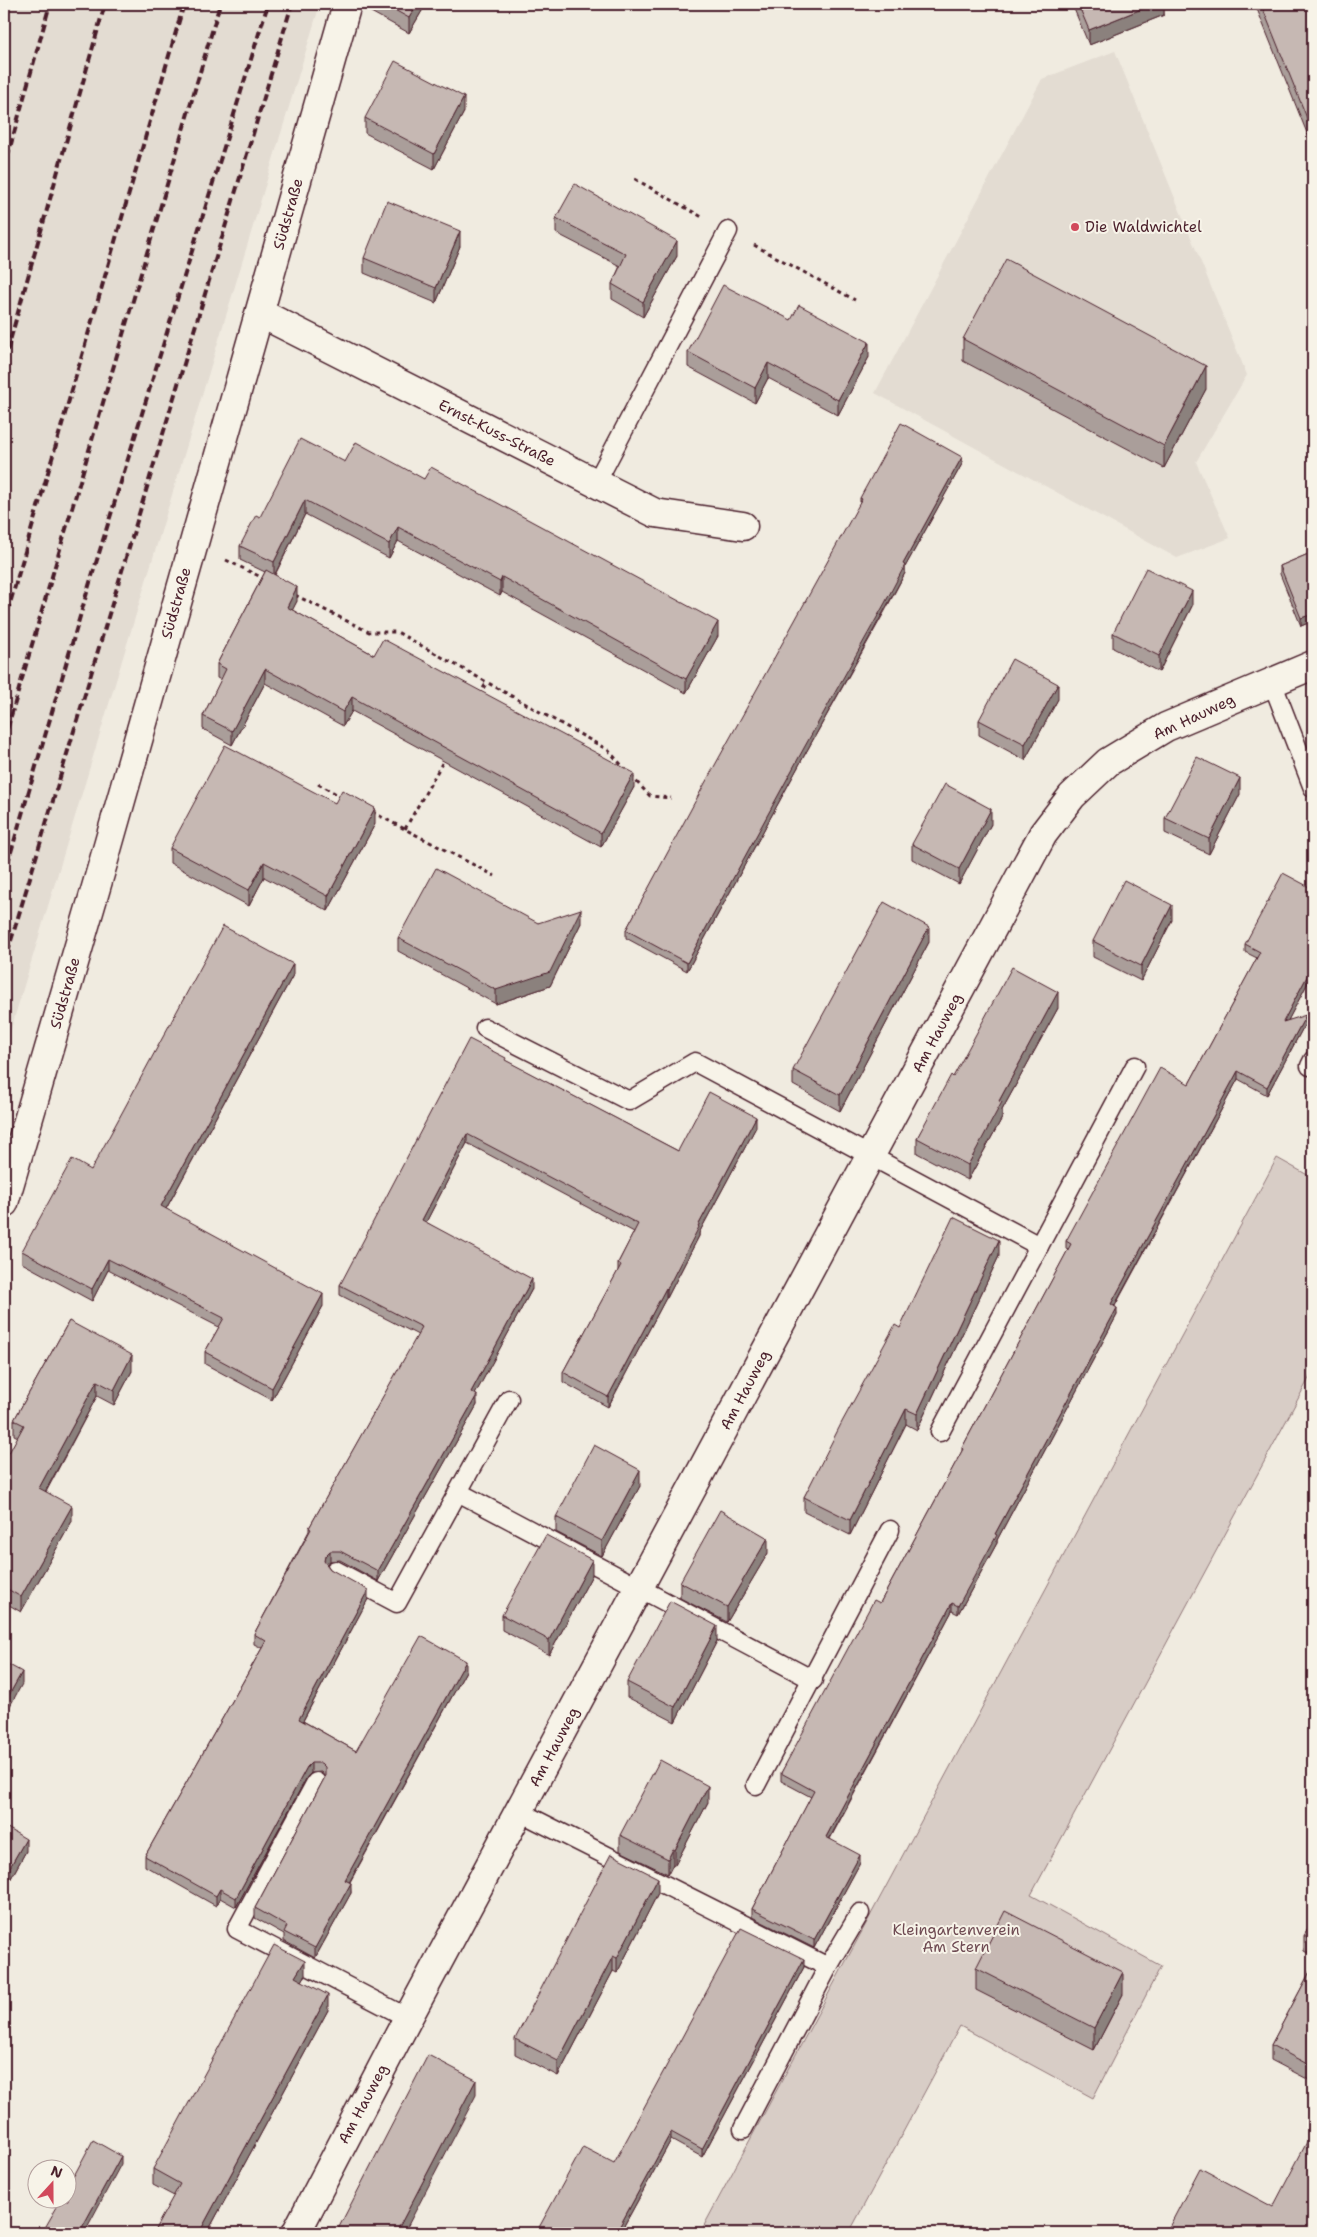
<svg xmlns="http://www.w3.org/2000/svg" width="1317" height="2237" font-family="'Shantell Sans',sans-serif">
	<rect width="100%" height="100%" fill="#f0ebe0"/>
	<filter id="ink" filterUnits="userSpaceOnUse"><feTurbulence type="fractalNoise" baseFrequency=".02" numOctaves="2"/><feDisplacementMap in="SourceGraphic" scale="10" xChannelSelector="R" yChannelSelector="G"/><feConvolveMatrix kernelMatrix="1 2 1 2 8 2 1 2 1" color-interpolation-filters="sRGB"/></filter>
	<g filter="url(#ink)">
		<g fill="#e3dcd2">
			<polygon points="10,4 320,4 4,1052 4,24"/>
			<polygon points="1115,51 1247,375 1196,462 1230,538 1177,558 875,393 1042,79"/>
		</g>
		<polygon fill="#d8cdc6" stroke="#917678" points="1277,1158 1313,1178 1313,1371 1031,1895 1161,1966 1093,2098 960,2026 849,2233 700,2233"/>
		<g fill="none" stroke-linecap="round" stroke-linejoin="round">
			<defs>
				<g id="service">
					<polyline points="596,483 728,231"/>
					<polyline points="1272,682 1313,788"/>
					<polyline points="485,1028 629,1101 695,1062 1039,1246"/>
					<polyline points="1310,1066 1313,1060"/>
					<polyline points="940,1432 1135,1066"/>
					<polyline points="458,1492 813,1680"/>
					<polyline points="335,1570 397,1603 509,1399"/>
					<polyline points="316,1782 237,1929 408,2018"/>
					<polyline points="756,1785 890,1530"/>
					<polyline points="520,1812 828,1967"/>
					<polyline points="743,2129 828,1967 860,1913"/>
				</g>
				<g id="minor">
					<polyline points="260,313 655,513 743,526"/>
					<polyline points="4,1203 104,860 347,4"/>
					<polyline points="296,2233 408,2018 1043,834 1072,796 1108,762 1166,727 1313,665"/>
				</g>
			</defs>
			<use href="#service" stroke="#4a1f2b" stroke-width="21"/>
			<use href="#minor" stroke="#4a1f2b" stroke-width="31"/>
			<g stroke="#4a1f2b" stroke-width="3" stroke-dasharray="4 4" stroke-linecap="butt">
				<polyline points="635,179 702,217"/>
				<polyline points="754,245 855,300"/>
				<polyline points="226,560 265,579"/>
				<polyline points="295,595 369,632 397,632 608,750 627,771"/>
				<polyline points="479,695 487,682"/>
				<polyline points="631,776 650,796 671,798"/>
				<polyline points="318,784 342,797"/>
				<polyline points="372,812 495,876"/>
				<polyline points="405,829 445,758"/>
			</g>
			<use href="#service" stroke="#f7f3e8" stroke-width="18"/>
			<use href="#minor" stroke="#f7f3e8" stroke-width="28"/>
			<g stroke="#4a1f2b" stroke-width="4" stroke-dasharray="8 4" stroke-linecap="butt">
				<polyline points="4,169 50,4"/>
				<polyline points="4,362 105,4"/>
				<polyline points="4,624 184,4"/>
				<polyline points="4,740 220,4"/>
				<polyline points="4,876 88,589 268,4"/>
				<polyline points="4,964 292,4"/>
			</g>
		</g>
		<g fill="#aa9e9a" stroke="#4a1f2b">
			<polygon points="361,4 426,4 409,33 362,7"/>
			<polygon points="1072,4 1164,4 1164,15 1089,45"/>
			<polygon points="1255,4 1313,4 1313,142 1312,137 1309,138"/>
			<polygon points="464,112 434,169 365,133 365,118"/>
			<polygon points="556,218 677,256 643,317 612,299 612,284 620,266 556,233"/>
			<polygon points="460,246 436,303 364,273 364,258"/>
			<polygon points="791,320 869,357 838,415 768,378 755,403 688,367 688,352"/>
			<polygon points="963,339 1206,389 1164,468 963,361"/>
			<polygon points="345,462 424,479 718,636 686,693 502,592 500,596 398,541 389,558 305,514 275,575 297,601 292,610 374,655 634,787 601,847 352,711 343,726 265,683 232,745 203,729 203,716 221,680 217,678 217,664 265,572 240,560 240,546 260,517"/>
			<polygon points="962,464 905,567 905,573 885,611 804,756 687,971 626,938 626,930 860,504 860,498"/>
			<polygon points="1313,552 1313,621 1301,626 1280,574 1280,566"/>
			<polygon points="1192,606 1159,672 1113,648 1113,633"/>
			<polygon points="1313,694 1313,717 1311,711 1311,695"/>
			<polygon points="1058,699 1025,760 979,735 979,720"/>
			<polygon points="1240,794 1209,854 1165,833 1165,818"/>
			<polygon points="335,803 375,824 328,911 264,877 249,906 170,863 170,848"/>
			<polygon points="991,824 959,884 912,859 912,844"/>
			<polygon points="1313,889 1313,973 1288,1020 1306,1022 1267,1095 1238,1079 1115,1306 1117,1315 997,1540 997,1543 958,1614 952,1611 830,1839 860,1863 814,1948 752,1917 752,1909 811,1797 781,1781 781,1773 880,1603 962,1451 962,1448 1068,1250 1066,1249 1066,1241 1189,1084 1257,958 1245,952 1245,944"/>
			<polygon points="1172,920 1141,981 1093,957 1093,941"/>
			<polygon points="538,923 581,923 550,986 496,1004 398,951 398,938"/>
			<polygon points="929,942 840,1111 793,1085 793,1070"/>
			<polygon points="293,975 166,1209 323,1306 272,1400 205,1364 205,1352 219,1327 108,1270 92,1301 22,1263 22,1251 91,1170"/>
			<polygon points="1058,1008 1002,1110 1002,1118 968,1180 917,1153 917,1138 953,1077"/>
			<polygon points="506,1061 678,1151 756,1127 699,1233 699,1236 667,1298 666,1298 608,1407 563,1382 563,1372 618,1271 618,1263 634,1232 467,1143 426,1222 532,1289 475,1394 477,1405 378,1581 340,1560 330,1561 327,1564 330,1569 368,1599 303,1721 356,1751 466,1671 350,1882 351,1893 315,1958 284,1941 284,1934 255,1918 255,1908 325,1777 321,1772 311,1773 307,1777 236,1907 220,1898 216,1906 145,1866 145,1856 262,1648 254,1644 254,1634 309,1531 309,1528 418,1335 340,1295 340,1285"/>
			<polygon points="999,1256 917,1430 906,1424 850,1535 804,1512 804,1497 900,1328"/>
			<polygon points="69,1321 132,1371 114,1405 97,1396 46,1492 72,1521 21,1612 4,1602 4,1462 18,1437 14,1435 14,1420"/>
			<polygon points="640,1486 602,1556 556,1532 556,1517"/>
			<polygon points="768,1553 727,1622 680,1598 680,1582"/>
			<polygon points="592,1575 549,1655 502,1630 502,1615"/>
			<polygon points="717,1641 675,1722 627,1697 627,1682"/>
			<polygon points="708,1802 675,1865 673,1864 668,1874 620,1851 620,1835"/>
			<polygon points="4,1826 26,1851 10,1880 4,1876"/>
			<polygon points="658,1893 617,1973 613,1971 558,2076 515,2054 515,2039"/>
			<polygon points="1313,1920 1313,1956 1304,1951 1304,1936"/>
			<polygon points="1313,1966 1313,2082 1271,2060 1271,2045"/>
			<polygon points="804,1967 702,2157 671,2140 620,2233 536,2233 614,2163"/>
			<polygon points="976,1968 1123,1994 1094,2050 976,1990"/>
			<polygon points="305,1976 302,1981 328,2010 207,2233 153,2233 174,2196 153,2185 153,2169"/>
		</g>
		<g fill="#8b817d" stroke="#4a1f2b">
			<polygon points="417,4 426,4 409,33 409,18"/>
			<polygon points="1154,4 1164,4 1164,15 1089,45 1089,30"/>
			<polygon points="464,97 464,112 434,169 434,154"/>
			<polygon points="1312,122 1312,137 1309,138 1309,123"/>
			<polygon points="460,231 460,246 436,303 436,288"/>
			<polygon points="677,241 677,256 643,317 643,302"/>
			<polygon points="869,342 869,357 838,415 838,400"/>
			<polygon points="768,363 768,378 755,403 755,388"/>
			<polygon points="1206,366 1206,389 1164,468 1164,446"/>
			<polygon points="962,457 962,464 905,567 905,573 804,756 687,971 687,963 903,564"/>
			<polygon points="305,500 305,514 274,576 274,562"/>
			<polygon points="398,527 398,541 389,558 389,544"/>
			<polygon points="502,577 502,592 500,596 500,582"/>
			<polygon points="297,587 297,601 287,621 287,607"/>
			<polygon points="1192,591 1192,606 1159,672 1159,656"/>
			<polygon points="1313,614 1313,621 1301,626 1301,618"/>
			<polygon points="718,622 718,636 686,693 686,679"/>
			<polygon points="265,669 265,683 232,745 232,731"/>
			<polygon points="1058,684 1058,699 1025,760 1025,744"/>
			<polygon points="352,697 352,711 343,726 343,712"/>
			<polygon points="634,773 634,787 601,847 601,833"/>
			<polygon points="1240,778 1240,794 1209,854 1209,839"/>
			<polygon points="375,808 375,824 328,911 328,896"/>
			<polygon points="991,809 991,824 959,884 959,869"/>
			<polygon points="264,862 264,877 249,906 249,890"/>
			<polygon points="1172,905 1172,920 1141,981 1141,966"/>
			<polygon points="581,909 581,923 550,986 496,1004 496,990"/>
			<polygon points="929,927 929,942 840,1111 840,1095"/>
			<polygon points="293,964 293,975 161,1218 161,1206"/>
			<polygon points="1313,965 1313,973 1283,1030 1283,1022"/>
			<polygon points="1058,992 1058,1008 1002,1110 1002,1118 968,1180 968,1165 999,1101"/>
			<polygon points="1306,1015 1306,1022 1267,1095 1267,1087"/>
			<polygon points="1238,1071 1238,1079 1111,1312 1111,1304"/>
			<polygon points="756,1117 756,1127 699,1233 699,1236 667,1298 667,1289 698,1226"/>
			<polygon points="467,1134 467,1143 422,1230 422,1220"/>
			<polygon points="999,1240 999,1256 917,1430 917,1414"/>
			<polygon points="108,1259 108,1270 92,1301 92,1289"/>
			<polygon points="532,1279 532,1289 471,1402 471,1392"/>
			<polygon points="666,1288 666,1298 608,1407 608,1397"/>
			<polygon points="323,1294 323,1306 272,1400 272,1388"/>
			<polygon points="1117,1308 1117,1315 997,1540 997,1543 958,1614 958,1606 995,1534"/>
			<polygon points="132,1355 132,1371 114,1405 114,1390"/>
			<polygon points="97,1381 97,1396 39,1503 39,1488"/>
			<polygon points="477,1395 477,1405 378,1581 378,1571"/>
			<polygon points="906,1409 906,1424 850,1535 850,1520"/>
			<polygon points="640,1470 640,1486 602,1556 602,1541"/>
			<polygon points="72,1506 72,1521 21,1612 21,1597"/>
			<polygon points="768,1538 768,1553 727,1622 727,1607"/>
			<polygon points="330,1551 330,1561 325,1565 324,1561 325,1556"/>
			<polygon points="592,1560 592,1575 549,1655 549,1640"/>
			<polygon points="368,1590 368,1599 299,1728 299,1719"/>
			<polygon points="952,1603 952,1611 826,1845 826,1837"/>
			<polygon points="717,1626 717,1641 675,1722 675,1707"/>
			<polygon points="466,1661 466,1671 345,1890 345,1880"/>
			<polygon points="22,1672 22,1684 4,1717 4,1704"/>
			<polygon points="311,1763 311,1773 307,1777 236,1907 236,1898 307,1767"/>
			<polygon points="708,1786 708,1802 675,1865 675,1850"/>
			<polygon points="26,1839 26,1851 10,1880 10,1867"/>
			<polygon points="673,1849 673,1864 668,1874 668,1859"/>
			<polygon points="860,1855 860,1863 814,1948 814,1940"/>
			<polygon points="658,1878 658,1893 617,1973 617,1958"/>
			<polygon points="351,1883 351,1893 315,1958 315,1948"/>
			<polygon points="220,1889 220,1898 216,1906 216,1896"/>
			<polygon points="613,1956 613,1971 558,2076 558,2061"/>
			<polygon points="804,1959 804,1967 702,2157 702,2149"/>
			<polygon points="305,1961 305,1976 295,1993 295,1977"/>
			<polygon points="1123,1972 1123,1994 1094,2050 1094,2028"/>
			<polygon points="328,1995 328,2010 207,2233 199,2233"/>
			<polygon points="476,2080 476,2095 404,2233 396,2233"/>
			<polygon points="671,2132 671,2140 620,2233 616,2233"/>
			<polygon points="121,2156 121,2164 84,2233 79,2233"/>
		</g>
		<g fill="#c6b8b3" stroke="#4a1f2b">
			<polygon points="384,4 417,4 409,18"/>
			<polygon points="1078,4 1154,4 1089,30"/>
			<polygon points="1261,4 1313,4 1313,126 1312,122 1309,123"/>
			<polygon points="395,61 464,97 434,154 365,118"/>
			<polygon points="575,184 677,241 643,302 612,284 626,254 556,218"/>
			<polygon points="387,201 460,231 436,288 364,258"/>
			<polygon points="1006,259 1206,366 1164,446 963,339"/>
			<polygon points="723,285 791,320 799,305 869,342 838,400 768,363 755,388 688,352"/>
			<polygon points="901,423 962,457 903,564 905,565 885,603 804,748 687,963 626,930 704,785 862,499 860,498"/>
			<polygon points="300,439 345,462 356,442 424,479 431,467 718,622 686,679 502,577 500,582 398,527 389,544 305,500 274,562 240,546 256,515 260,517"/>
			<polygon points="1313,552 1313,614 1301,618 1280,566"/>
			<polygon points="1146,568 1192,591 1159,656 1113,633"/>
			<polygon points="266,570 297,587 287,607 374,655 383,639 634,773 601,833 352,697 343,712 265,669 232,731 203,716 226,669 217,664"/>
			<polygon points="1012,659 1058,684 1025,744 979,720"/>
			<polygon points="1313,694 1313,701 1311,695"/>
			<polygon points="225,745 335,803 342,790 375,808 328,896 264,862 249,890 170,848"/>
			<polygon points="1197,757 1240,778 1209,839 1165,818"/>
			<polygon points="945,784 991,809 959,869 912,844"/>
			<polygon points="436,868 538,923 581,909 550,972 496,990 398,938"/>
			<polygon points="1283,873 1313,889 1313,965 1283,1022 1306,1015 1267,1087 1238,1071 1111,1304 1117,1308 995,1534 997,1535 958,1606 952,1603 826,1837 860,1855 814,1940 752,1909 814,1791 781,1773 874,1600 880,1603 963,1449 962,1448 1071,1244 1066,1241 1160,1068 1189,1084 1260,952 1245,944"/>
			<polygon points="1124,880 1172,905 1141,966 1093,941"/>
			<polygon points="884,902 929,927 840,1095 793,1070"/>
			<polygon points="223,926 293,964 161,1206 323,1294 272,1388 205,1352 224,1318 108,1259 92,1289 22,1251 72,1159 91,1170"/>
			<polygon points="1012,967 1058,992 999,1101 1002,1102 968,1165 917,1138 951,1075 953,1077"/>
			<polygon points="469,1039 506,1058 505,1060 678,1151 709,1092 756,1117 698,1226 699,1227 667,1289 666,1288 608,1397 563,1372 621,1265 618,1263 638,1224 467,1134 422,1220 532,1279 471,1392 477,1395 378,1571 340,1551 330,1551 325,1556 324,1561 330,1569 368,1590 299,1719 356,1751 421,1636 466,1661 345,1880 351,1883 315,1948 284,1932 287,1926 255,1908 325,1777 325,1767 321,1763 311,1763 307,1767 236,1898 220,1889 216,1896 145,1856 266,1641 254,1634 311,1529 309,1528 422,1327 340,1285"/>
			<polygon points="953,1217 999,1240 917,1414 906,1409 850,1520 804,1497 842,1422 895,1325 900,1328"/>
			<polygon points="69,1321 132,1355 114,1390 97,1381 39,1488 72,1506 21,1597 4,1587 4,1462 24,1425 14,1420"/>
			<polygon points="594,1445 640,1470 602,1541 556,1517"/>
			<polygon points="720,1510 768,1538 727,1607 680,1582"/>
			<polygon points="546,1535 592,1560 549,1640 502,1615"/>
			<polygon points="670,1601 717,1626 675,1707 627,1682"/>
			<polygon points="4,1662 22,1672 4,1704"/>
			<polygon points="660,1760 708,1786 675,1850 673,1849 668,1859 620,1835"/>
			<polygon points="4,1826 26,1839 10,1867 4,1863"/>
			<polygon points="611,1854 658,1878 617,1958 613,1956 558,2061 515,2039"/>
			<polygon points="1005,1911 1123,1972 1094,2028 976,1968"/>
			<polygon points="1313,1920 1313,1941 1304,1936"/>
			<polygon points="741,1928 804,1959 702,2149 671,2132 616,2233 536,2233 583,2147 614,2163"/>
			<polygon points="274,1945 305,1961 295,1977 328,1995 199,2233 153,2233 180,2184 153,2169"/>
			<polygon points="1313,1966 1313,2067 1271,2045"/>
			<polygon points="428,2055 476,2080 396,2233 336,2233"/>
			<polygon points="93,2140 121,2156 79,2233 42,2233 61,2200 68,2200 68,2187"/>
			<polygon points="1307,2142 1313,2145 1313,2233 1166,2233 1200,2168 1273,2207"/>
		</g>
	</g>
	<circle fill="#d1495b" stroke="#f7f3e8" stroke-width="2" cx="1075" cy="227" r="5"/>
	<g text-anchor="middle" stroke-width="4" stroke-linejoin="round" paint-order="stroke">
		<g font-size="15" fill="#4a1f2b" stroke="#f7f3e8">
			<text transform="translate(288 214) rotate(-74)" y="5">Südstraße</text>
			<text transform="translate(497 433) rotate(27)" y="5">Ernst-Kuss-Straße</text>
			<text transform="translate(176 603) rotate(-74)" y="5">Südstraße</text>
			<text transform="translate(1194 717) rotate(-25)" y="5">Am Hauweg</text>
			<text transform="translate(65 993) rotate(-74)" y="5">Südstraße</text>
			<text transform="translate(937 1033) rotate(-62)" y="5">Am Hauweg</text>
			<text transform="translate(745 1390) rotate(-62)" y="5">Am Hauweg</text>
			<text transform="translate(554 1747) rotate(-62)" y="5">Am Hauweg</text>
			<text transform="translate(363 2104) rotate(-62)" y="5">Am Hauweg</text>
		</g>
		<g font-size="15" fill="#4a1f2b" stroke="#f7f3e8" text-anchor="start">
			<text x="1085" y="232">Die Waldwichtel</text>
		</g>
		<g font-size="15" fill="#6e4a52" stroke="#f7f3e8">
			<text x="956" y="1935">Kleingartenverein<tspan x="956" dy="17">Am Stern</tspan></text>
		</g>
	</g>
	<rect width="1317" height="2237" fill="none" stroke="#f7f3e8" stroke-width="20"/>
	<rect x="10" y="10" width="1297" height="2217" fill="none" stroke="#4a1f2b" stroke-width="2" filter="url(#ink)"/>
	<g transform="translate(52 2184) rotate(21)"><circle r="24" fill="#f7f3e8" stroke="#b29e9c"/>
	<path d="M0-4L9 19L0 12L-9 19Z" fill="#d1495b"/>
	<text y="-8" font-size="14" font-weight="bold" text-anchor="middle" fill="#4a1f2b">N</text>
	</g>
</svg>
